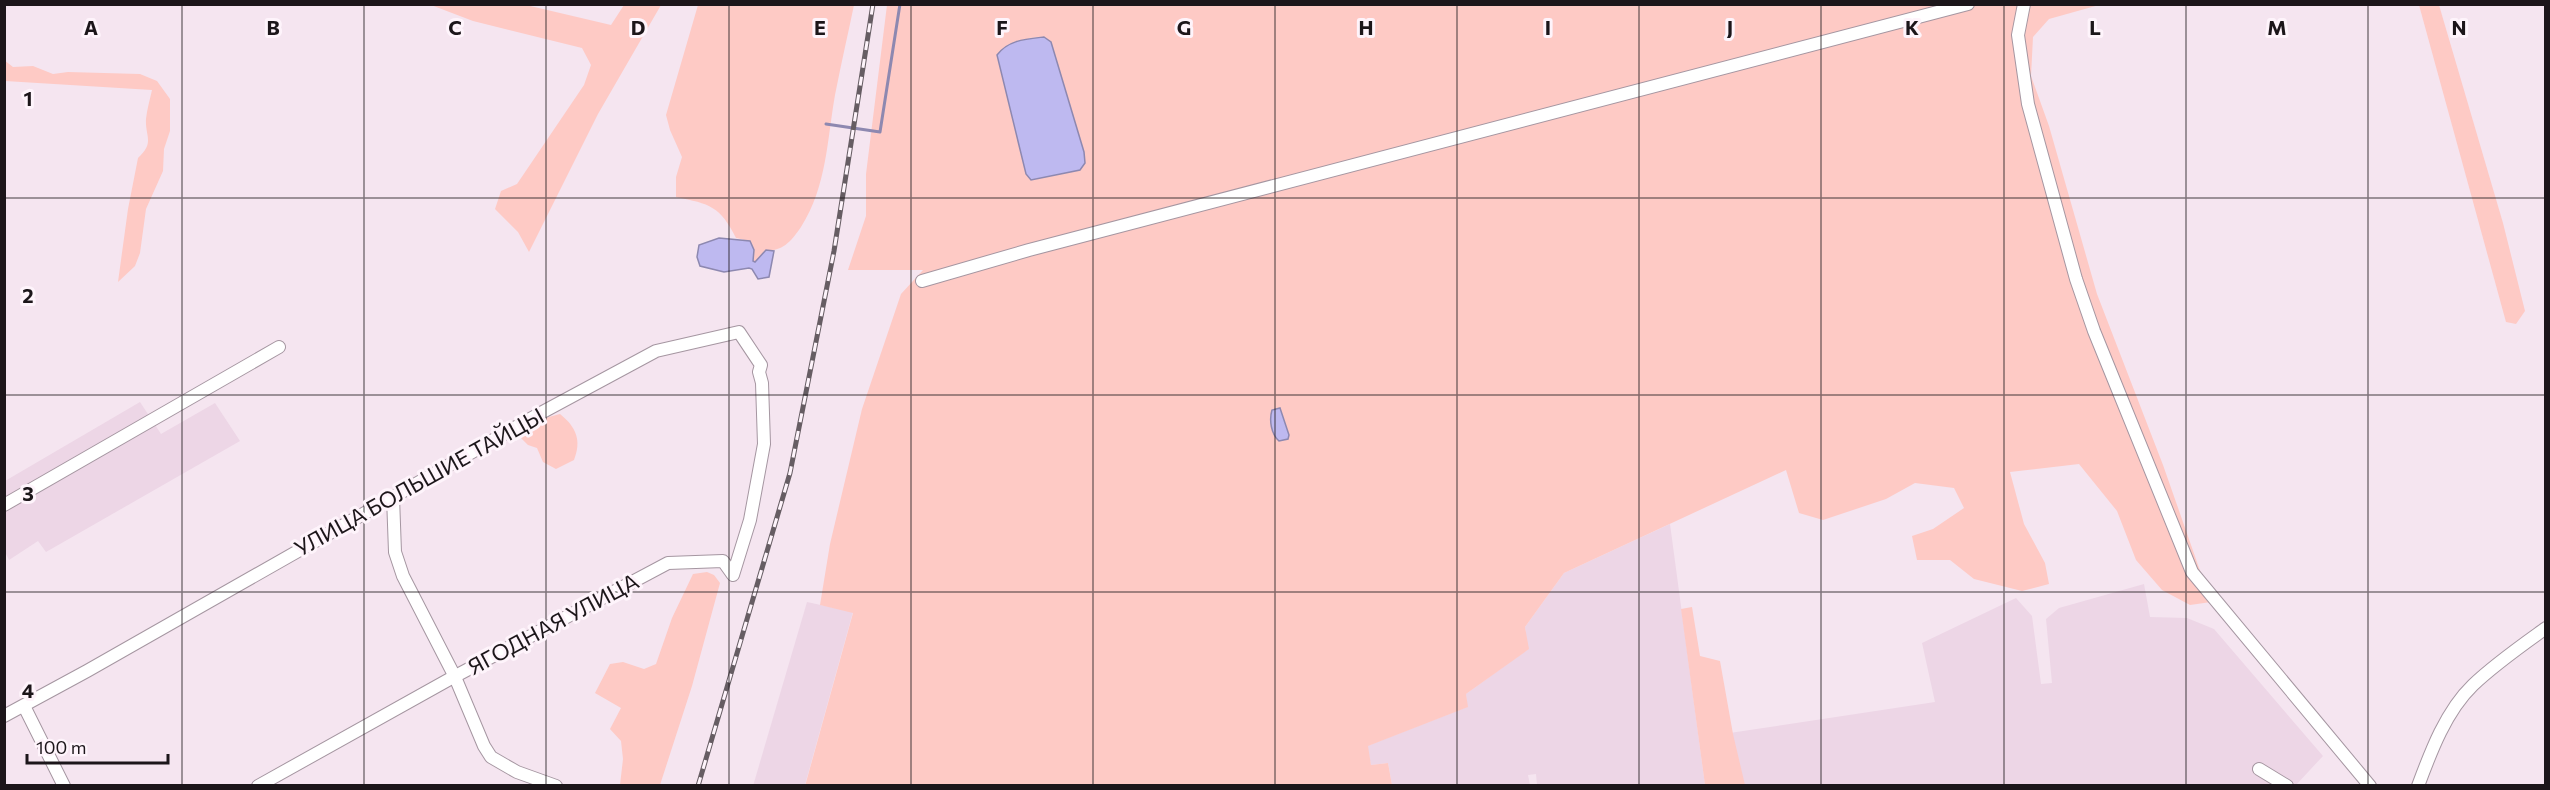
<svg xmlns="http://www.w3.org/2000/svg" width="2550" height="790" font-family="Commissioner,sans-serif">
	<rect width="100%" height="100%" fill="#f5e5f0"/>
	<g fill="#edd6e6">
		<polygon points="140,402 161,434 215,403 240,441 46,552 38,541 9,560 5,552 5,481"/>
		<polygon points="1670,524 1705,785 1537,785 1536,774 1528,775 1530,785 1392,785 1388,763 1371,765 1367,746 1467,707 1466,694 1528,649 1525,627 1564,573"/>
		<polygon points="2144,584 2150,617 2187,618 2214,629 2323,756 2296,785 1735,786 1723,734 1935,702 1922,643 2016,598 2032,616 2041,684 2052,683 2046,619 2059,608"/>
		<polygon points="807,602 853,612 805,785 753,786"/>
	</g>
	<g fill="#fecac5" fill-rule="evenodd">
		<polygon points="431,5 526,5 611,25 624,5 661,5 598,114 529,252 518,232 495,209 501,191 517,184 584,85 591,65 582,48 473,21"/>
		<path d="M698 5H854C848 34 841 64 835 95 827 140 827 186 801 227 792 240 783 252 766 250L756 262 753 261C754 245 752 241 736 238 720 206 710 204 676 197V177L682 157 670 130 666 115Z"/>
		<path d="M887 5H2099L2049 19 2033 37 2031 76 2049 126 2097 294 2163 465 2211 602 2190 605 2162 590 2136 560 2117 511 2079 464 2010 472 2024 524 2045 563 2049 584 2022 591 1974 579 1950 560H1917L1912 536 1933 529 1964 508 1954 488 1915 483 1886 499 1823 520 1799 513 1786 470 1564 573 1525 627 1529 649 1466 694 1468 707 1368 746 1371 765 1388 763 1392 785 805 786 853 613 820 605 830 544 862 409 901 294 923 270H848L866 216V174ZM1044 37 1051 42 1080 170 1031 180 1029 38Z"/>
		<polygon points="2419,5 2439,5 2503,223 2525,311 2516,324 2506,322"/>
		<path d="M4 60 13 67 33 66 53 74 68 72 140 74 157 81 170 99V131L164 149 163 171 146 209 140 253 135 266 118 282 128 209 138 158C155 142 145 137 146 119 147 109 150 99 152 90L5 81Z"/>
		<path d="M560 414C576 427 582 440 574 460L556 469 543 462 537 448 528 445 521 438 522 433 545 418Z"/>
		<polygon points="707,572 714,575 720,583 692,686 660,785 620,785 623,759 621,741 610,729 621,708 595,693 610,664 623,662 644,669 656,664 672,618 693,574"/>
		<polygon points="1692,607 1700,656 1720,661 1733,734 1745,785 1705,785 1681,609"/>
	</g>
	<g fill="#beb9f0" stroke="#8d88b0" stroke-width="1.5">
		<path d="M1044 37 1051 42 1084 152 1085 163 1080 170 1031 180 1026 174 997 55C1008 40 1026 39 1044 37Z"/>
		<polygon points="719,238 750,241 754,250 753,261 755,262 766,250 774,251 769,277 758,279 752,269 749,268 724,272 700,266 697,257 699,245"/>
		<path d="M1280 408 1289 435 1288 439 1279 441C1271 434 1269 420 1272 410Z"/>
	</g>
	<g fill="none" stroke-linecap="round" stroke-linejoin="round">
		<polyline stroke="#8d88b0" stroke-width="3" points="826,124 880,132 900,4"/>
		<defs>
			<g id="minor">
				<polyline points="2024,4 2018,35 2028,104 2076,279 2094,331 2192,572 2370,786"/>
				<polyline points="922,281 1029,250 1968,4"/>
				<polyline points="393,497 395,552 403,576 455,677 484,746 491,757 517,772 556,786"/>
				<polyline points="4,505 279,347"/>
				<polyline points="24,706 64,786"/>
				<polyline points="4,716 87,671 539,414 656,351 739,332 761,365 759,372 762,383 764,444 750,520 733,575 723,561 668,563 448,680 258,786"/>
				<polyline points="2259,769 2287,786"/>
				<path d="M2418 786C2431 751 2446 711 2473 685 2495 664 2521 646 2546 628"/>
			</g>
		</defs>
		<use href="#minor" stroke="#a596a1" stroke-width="14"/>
		<use href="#minor" stroke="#fff" stroke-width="12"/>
		<defs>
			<polyline id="rail" points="698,786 790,473 834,251 873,4"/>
		</defs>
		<use href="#rail" stroke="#665d63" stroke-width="5"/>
		<use href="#rail" stroke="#fef4fb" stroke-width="3" stroke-dasharray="9" stroke-linecap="butt"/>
	</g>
	<path fill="none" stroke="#1c161a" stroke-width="1.5" stroke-opacity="0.55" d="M182 4V786M364 4V786M546 4V786M729 4V786M911 4V786M1093 4V786M1275 4V786M1457 4V786M1639 4V786M1821 4V786M2004 4V786M2186 4V786M2368 4V786M4 198H2546M4 395H2546M4 592H2546"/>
	<g text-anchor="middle" stroke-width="6" stroke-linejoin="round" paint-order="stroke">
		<g font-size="22" fill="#1c161a" stroke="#fef4fb">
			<text transform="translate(419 482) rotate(-29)" y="8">УЛИЦА БОЛЬШИЕ ТАЙЦЫ</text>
			<text transform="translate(553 624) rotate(-28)" y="8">ЯГОДНАЯ УЛИЦА</text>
		</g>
	</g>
	<g font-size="20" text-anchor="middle" font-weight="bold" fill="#1c161a" stroke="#fef4fb" stroke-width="6" stroke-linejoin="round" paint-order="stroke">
		<text x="91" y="35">A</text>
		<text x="273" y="35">B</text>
		<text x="455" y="35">C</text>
		<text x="638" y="35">D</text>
		<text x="820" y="35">E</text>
		<text x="1002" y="35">F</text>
		<text x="1184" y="35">G</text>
		<text x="1366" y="35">H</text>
		<text x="1548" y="35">I</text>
		<text x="1730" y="35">J</text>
		<text x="1912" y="35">K</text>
		<text x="2095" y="35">L</text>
		<text x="2277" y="35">M</text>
		<text x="2459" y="35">N</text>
		<text x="28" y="106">1</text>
		<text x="28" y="303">2</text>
		<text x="28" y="501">3</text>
		<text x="28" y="698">4</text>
	</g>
	<rect width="2550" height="790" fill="none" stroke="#1c161a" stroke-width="12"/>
	<path d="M27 754v9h141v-9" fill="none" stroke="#1c161a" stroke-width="3"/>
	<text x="36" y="754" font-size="18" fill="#1c161a" stroke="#fef4fb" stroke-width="4.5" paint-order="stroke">100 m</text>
</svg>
